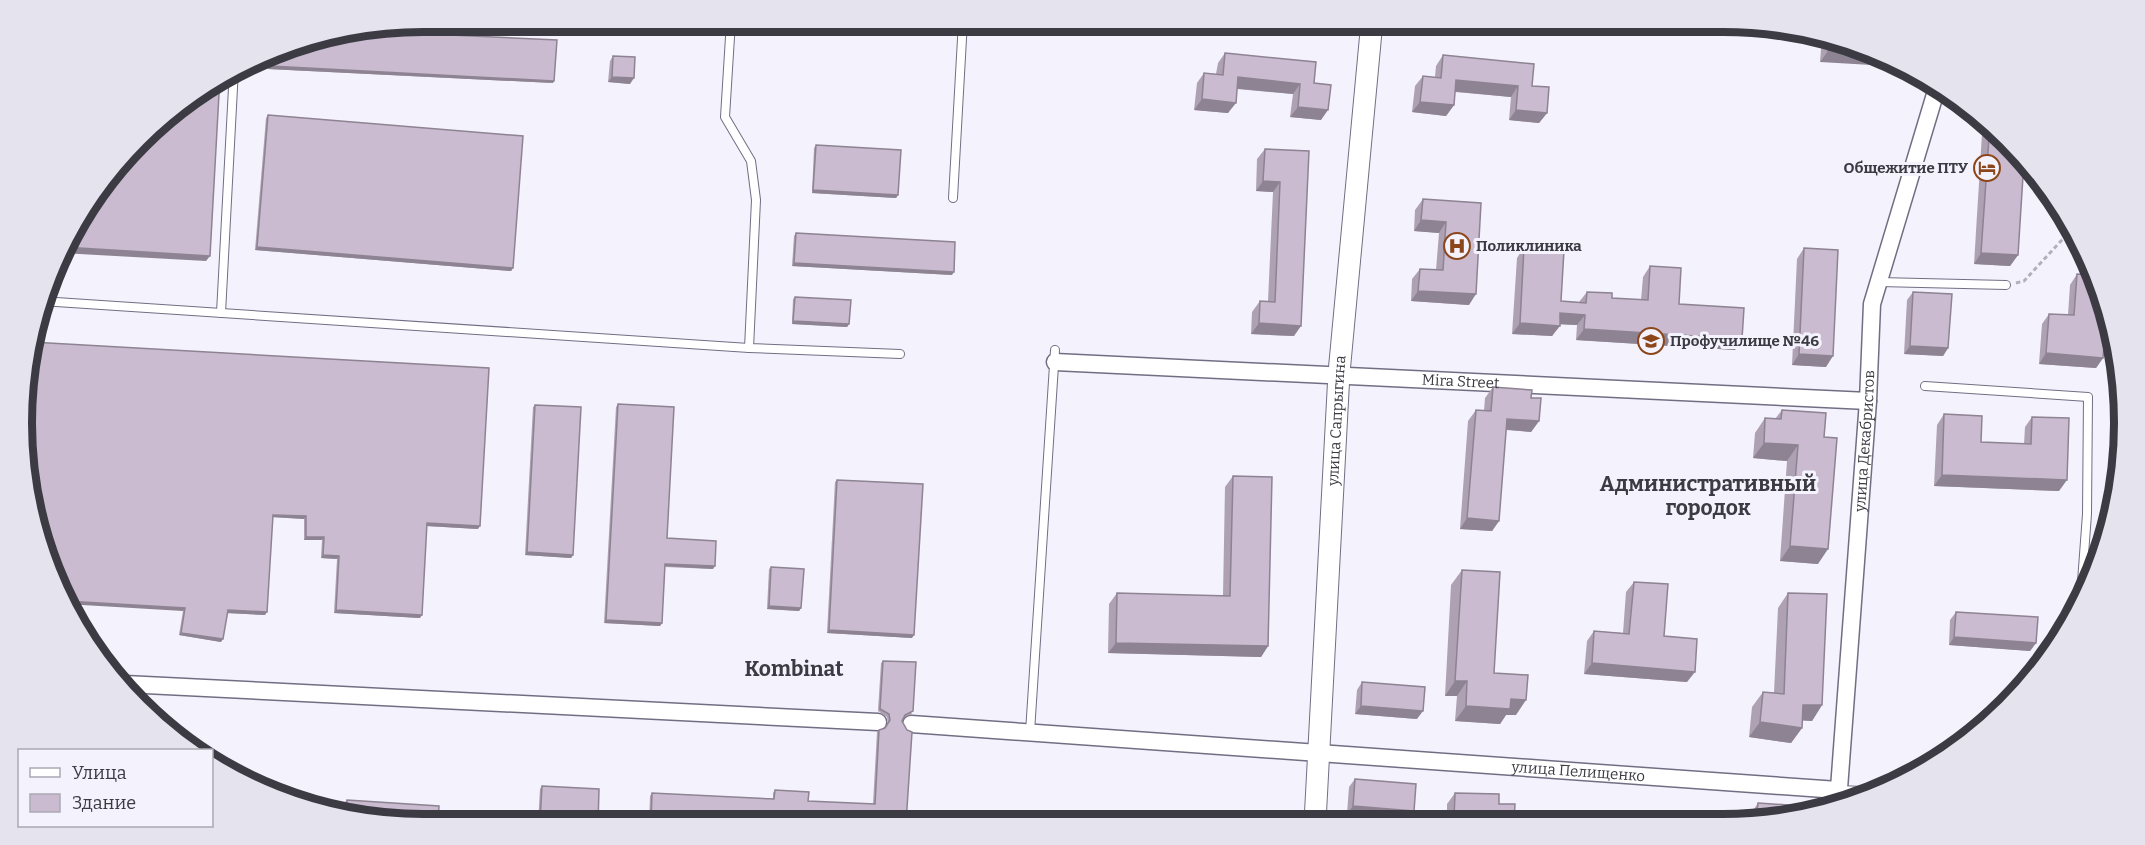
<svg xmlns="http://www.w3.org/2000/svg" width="2145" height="845" font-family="Bitter,serif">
	<rect width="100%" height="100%" fill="#f4f2fc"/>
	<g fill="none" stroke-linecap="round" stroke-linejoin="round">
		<defs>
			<g id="service">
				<polyline points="711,21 731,22"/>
				<polyline points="731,21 725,117 751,161 756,200 749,348"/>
				<polyline points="953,198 963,21"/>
				<polyline points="1879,282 2006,285"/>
				<polyline points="41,301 749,348 900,354"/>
				<polyline points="221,313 234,69"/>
				<polyline points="1925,386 2088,397 2087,514 2081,595"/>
				<polyline points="1030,732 1055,350"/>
				<polyline points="1838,790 1864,791 1914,773"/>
			</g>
			<g id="minor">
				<path id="s1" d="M1055 362 1868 401"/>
				<polyline points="125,684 878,722"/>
				<path id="s2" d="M911 724 1838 790"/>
				<path id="s3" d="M1838 802 1868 401 1872 304 1936 91"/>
			</g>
			<g id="tertiary">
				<path id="s4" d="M1315 822 1339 373 1372 21"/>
			</g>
		</defs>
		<use href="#service" stroke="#716e83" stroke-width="10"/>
		<use href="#minor" stroke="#716e83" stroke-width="19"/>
		<use href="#tertiary" stroke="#716e83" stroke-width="23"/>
		<polyline stroke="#b2b0ba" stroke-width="3" stroke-dasharray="4.5 3" stroke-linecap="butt" points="2016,283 2024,281 2072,229"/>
		<use href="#service" stroke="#fff" stroke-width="8"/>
		<use href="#minor" stroke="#fff" stroke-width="16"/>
		<use href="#tertiary" stroke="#fff" stroke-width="21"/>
	</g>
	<g fill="#aea1b3">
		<polygon points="1597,21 1643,21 1602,34"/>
		<polygon points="1822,37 1851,42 1820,62"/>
		<polygon points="293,42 553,83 268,69 269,53"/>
		<polygon points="1225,53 1314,83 1321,120 1290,117 1293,94 1237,89 1228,113 1194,110 1197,83 1204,73 1216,74 1218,63"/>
		<polygon points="1443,55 1532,86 1547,113 1539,123 1509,120 1511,97 1455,92 1454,105 1446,116 1412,112 1415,86 1423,76 1435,77 1436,66"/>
		<polygon points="613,56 630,84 608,82 610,61"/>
		<polygon points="268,115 513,268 511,271 255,250 266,118"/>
		<polygon points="1983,118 1987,120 2024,160 2018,255 2010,266 1974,264"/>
		<polygon points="816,145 898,195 896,198 812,193 814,148"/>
		<polygon points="1265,149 1309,151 1294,336 1251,334 1252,312 1260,301 1268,301 1273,192 1256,191 1257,159"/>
		<polygon points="1423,199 1481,203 1469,305 1411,301 1412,279 1420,269 1436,270 1439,233 1414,231 1415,210"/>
		<polygon points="796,233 952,275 792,266 794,236"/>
		<polygon points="1524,247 1561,301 1579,302 1587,292 1612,298 1641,300 1643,277 1650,266 1679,304 1742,339 1735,350 1576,340 1577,325 1560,324 1552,336 1512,334 1517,258"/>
		<polygon points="1804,248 1826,367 1792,365 1797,259"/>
		<polygon points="2077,274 2103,358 2096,368 2039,364 2042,324 2049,314 2068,315 2070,285"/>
		<polygon points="1913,292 1948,348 1943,356 1904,354 1907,300"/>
		<polygon points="795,297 849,324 847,327 792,324 793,299"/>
		<polygon points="24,370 478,529 427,526 420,618 334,613 337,559 321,558 322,540 304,540 304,519 272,517 265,615 227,613 221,642 179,635 183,611"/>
		<polygon points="1493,387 1531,398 1539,421 1531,432 1506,430 1499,521 1492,531 1460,529 1468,421 1476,410 1484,411 1485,398"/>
		<polygon points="618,404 667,538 713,569 665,567 662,623 660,626 604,623 616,407"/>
		<polygon points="535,405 573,555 571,558 525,555 533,407"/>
		<polygon points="1782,410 1824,437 1818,564 1780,561 1787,461 1753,458 1755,433 1765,418 1775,419"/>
		<polygon points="1944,414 1981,442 2024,444 2025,427 2032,417 2059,491 1934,486 1937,425"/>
		<polygon points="1233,476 1268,646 1261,657 1108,653 1109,604 1117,593 1223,596 1225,487"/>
		<polygon points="837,480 912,638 827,633 835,482"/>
		<polygon points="771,567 801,608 799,611 767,609 769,569"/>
		<polygon points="1462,570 1494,673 1516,715 1506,715 1500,724 1455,721 1457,696 1445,696 1451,585"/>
		<polygon points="1634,582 1664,636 1687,682 1584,674 1587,641 1594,631 1623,633 1626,592"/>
		<polygon points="1788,593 1822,705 1812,721 1802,720 1802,728 1791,743 1749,737 1752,707 1763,692 1774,693 1778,608"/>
		<polygon points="1956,612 2036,643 2030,651 1949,645 1950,620"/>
		<polygon points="883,661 912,714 904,717 902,721 906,823 649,823 650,796 652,793 773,799 773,793 775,790 808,801 873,804 877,732 879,730 885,728 888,723 887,717 878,711 881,663"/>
		<polygon points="1362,682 1417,719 1355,714 1357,690"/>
		<polygon points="1355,779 1414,811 1408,819 1347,814 1349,787"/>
		<polygon points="542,786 598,824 538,823 540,789"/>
		<polygon points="1455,793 1499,804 1514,821 1439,821 1442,817 1447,817 1447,804"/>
		<polygon points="347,800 423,824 345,811 345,802"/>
		<polygon points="1758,803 1775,821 1735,821 1742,811 1752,812"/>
	</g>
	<g fill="#8d8392">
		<polygon points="1617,21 1643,21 1602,34 1609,23"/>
		<polygon points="1828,51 1878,54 1906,67 1820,62"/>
		<polygon points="270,66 554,81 553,83 268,69"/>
		<polygon points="612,77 634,78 630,84 608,82"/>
		<polygon points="1238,77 1300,84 1293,94 1231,88"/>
		<polygon points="1456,80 1518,86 1511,97 1449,91"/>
		<polygon points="1202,99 1236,103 1228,113 1194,110"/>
		<polygon points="1420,102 1454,105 1446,116 1412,112"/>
		<polygon points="1298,107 1328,110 1321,120 1290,117"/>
		<polygon points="1516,110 1547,113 1539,123 1509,120"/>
		<polygon points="1263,181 1280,182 1273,192 1256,191"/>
		<polygon points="813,190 898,195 896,198 812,193"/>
		<polygon points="1421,220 1446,222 1439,233 1414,231"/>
		<polygon points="63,247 210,256 206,261 61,253"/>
		<polygon points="257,247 513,268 511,271 255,250"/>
		<polygon points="1981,253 2018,255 2010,266 1974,264"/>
		<polygon points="794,263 954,272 952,275 792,266"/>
		<polygon points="1418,291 1476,294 1469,305 1411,301"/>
		<polygon points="1560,313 1585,315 1577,325 1553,324"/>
		<polygon points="793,321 849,324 847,327 792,324"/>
		<polygon points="1259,323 1301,326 1294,336 1251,334"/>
		<polygon points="1520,323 1560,326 1552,336 1512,334"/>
		<polygon points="1584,329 1742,339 1735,350 1576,340"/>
		<polygon points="1910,346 1948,348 1943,356 1904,354"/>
		<polygon points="2046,353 2103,358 2096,368 2039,364"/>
		<polygon points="1799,354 1833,356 1826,367 1792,365"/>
		<polygon points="1507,419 1539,421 1531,432 1500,429"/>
		<polygon points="1764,443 1798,445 1787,461 1753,458"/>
		<polygon points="1942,475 2067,480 2059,491 1934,486"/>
		<polygon points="273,515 306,516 304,519 271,517"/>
		<polygon points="1467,518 1499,521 1492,531 1460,529"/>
		<polygon points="427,523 480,526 478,529 426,526"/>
		<polygon points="306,537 324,537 322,540 304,540"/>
		<polygon points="1790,546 1828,549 1818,564 1780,561"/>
		<polygon points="527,552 573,555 571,558 525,555"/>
		<polygon points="323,555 339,556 337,559 321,558"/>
		<polygon points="665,564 715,566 713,569 663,566"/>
		<polygon points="65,601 185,608 183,611 66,604"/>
		<polygon points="769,606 801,608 799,611 767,609"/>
		<polygon points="228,610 267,612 265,615 226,613"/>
		<polygon points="336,610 422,615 420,618 334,613"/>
		<polygon points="606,620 662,623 660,626 604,623"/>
		<polygon points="829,630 914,635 912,638 827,633"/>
		<polygon points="181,633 223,639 221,642 179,635"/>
		<polygon points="1954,637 2036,643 2030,651 1949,645"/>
		<polygon points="1116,643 1268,646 1261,657 1108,653"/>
		<polygon points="1592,663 1695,672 1687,682 1584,674"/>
		<polygon points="1455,681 1467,681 1457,696 1445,696"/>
		<polygon points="1511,699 1526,700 1516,715 1506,715 1500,724 1455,721 1466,706"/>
		<polygon points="1803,705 1822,705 1812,721 1792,720"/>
		<polygon points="1361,706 1423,711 1417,719 1355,714"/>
		<polygon points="1760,722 1802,728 1791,743 1749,737"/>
		<polygon points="1353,806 1414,811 1408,819 1347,814"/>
		<polygon points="540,821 550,821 548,824 538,823"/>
	</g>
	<g fill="#cabbd0" stroke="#8d8392" stroke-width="1.5">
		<polygon points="361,31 557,40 554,81 270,66 271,53 293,42"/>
		<polygon points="1828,38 1851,42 1878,54 1828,51"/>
		<polygon points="1225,53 1316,62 1314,83 1331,85 1328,110 1298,107 1300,84 1238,77 1236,103 1202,99 1204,73 1223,75"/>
		<polygon points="1443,55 1534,64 1532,86 1549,87 1547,113 1516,110 1518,86 1456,80 1454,105 1420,102 1423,76 1441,78"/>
		<polygon points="613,56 635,57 634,78 612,77"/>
		<polygon points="220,76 210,256 63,247 75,222 158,120"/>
		<polygon points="268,115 523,136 513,268 257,247"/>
		<polygon points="1990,123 2024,160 2018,255 1981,253"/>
		<polygon points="816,145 901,150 898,195 813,190"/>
		<polygon points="1265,149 1309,151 1301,326 1259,323 1260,301 1275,302 1280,182 1263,181"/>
		<polygon points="1423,199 1481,203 1476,294 1418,291 1420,269 1443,270 1446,222 1421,220"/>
		<polygon points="796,233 955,242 954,272 794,263"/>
		<polygon points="1524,247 1564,250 1561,301 1586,303 1587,292 1612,293 1612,298 1648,300 1650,266 1681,268 1679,304 1744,308 1742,339 1584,329 1585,315 1560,313 1560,326 1520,323"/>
		<polygon points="1804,248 1838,250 1833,356 1799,354"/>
		<polygon points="2077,274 2094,275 2107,309 2103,358 2046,353 2049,314 2074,315"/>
		<polygon points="1913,292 1952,294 1948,348 1910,346"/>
		<polygon points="795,297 851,300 849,324 793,321"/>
		<polygon points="31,342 489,368 480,526 427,523 422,615 336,610 339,556 323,555 324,537 306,537 306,516 273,515 267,612 228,610 223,639 181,633 185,608 65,601 52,576 29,501 24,370"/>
		<polygon points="1493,387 1532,390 1531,398 1541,398 1539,421 1507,419 1499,521 1467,518 1476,410 1491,411"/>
		<polygon points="618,404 674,407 667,538 716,541 715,566 665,564 662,623 606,620"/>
		<polygon points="535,405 581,407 573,555 527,552"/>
		<polygon points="1782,410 1826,413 1824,437 1837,438 1828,549 1790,546 1798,445 1764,443 1765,418 1781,419"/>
		<polygon points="1944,414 1982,416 1981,442 2031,444 2032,417 2069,418 2067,480 1942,475"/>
		<polygon points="1233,476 1272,477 1268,646 1116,643 1117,593 1230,596"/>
		<polygon points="837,480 923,484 914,635 829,630"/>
		<polygon points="771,567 804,569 801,608 769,606"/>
		<polygon points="1462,570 1500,572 1494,673 1528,675 1526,700 1511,699 1510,709 1466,706 1467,681 1455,681"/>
		<polygon points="1634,582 1668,584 1664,636 1697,639 1695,672 1592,663 1594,631 1629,634"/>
		<polygon points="1788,593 1827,594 1822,705 1803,705 1802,728 1760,722 1763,692 1784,694"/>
		<polygon points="1956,612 2038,617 2036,643 1954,637"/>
		<polygon points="883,661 916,662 913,711 905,715 902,721 907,730 912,732 906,823 651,823 652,793 774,799 775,790 809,792 808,801 875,804 879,730 885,728 890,720 889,714 880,709"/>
		<polygon points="1362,682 1425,687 1423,711 1361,706"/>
		<polygon points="1355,779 1416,784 1414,811 1353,806"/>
		<polygon points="261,785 287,791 285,798"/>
		<polygon points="542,786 599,789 598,824 550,824 550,821 540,821"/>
		<polygon points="1455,793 1499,794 1499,804 1515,804 1514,821 1442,821 1442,817 1454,818"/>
		<polygon points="347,800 439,806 438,824 423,824 346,811"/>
		<polygon points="1758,803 1803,806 1802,812 1775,821 1741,821 1742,811 1757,812"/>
	</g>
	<defs>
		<symbol id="hotel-ring" viewBox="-11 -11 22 22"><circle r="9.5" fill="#f4f2fc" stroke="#8b471b" stroke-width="1.5"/><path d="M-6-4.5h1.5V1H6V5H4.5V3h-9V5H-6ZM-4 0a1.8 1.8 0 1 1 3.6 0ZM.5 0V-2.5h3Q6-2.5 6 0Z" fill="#8b471b"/></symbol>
		<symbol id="hospital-ring" viewBox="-11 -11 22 22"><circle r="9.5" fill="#f4f2fc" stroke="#8b471b" stroke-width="1.5"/><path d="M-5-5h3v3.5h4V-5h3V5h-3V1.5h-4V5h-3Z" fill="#8b471b"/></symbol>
		<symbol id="university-ring" viewBox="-11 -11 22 22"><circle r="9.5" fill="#f4f2fc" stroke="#8b471b" stroke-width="1.5"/><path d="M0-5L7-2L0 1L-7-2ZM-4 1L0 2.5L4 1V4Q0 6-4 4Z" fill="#8b471b"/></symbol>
	</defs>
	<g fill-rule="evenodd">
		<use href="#hotel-ring" x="1972" y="153" width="30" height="30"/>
		<use href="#hospital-ring" x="1442" y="231" width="30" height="30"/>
		<use href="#university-ring" x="1636" y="326" width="30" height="30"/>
	</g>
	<g text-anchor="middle" stroke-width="6" stroke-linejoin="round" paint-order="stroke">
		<g font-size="15" font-weight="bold" fill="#3c3b44" stroke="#f4f2fc" text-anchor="start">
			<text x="1968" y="173" text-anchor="end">Общежитие ПТУ</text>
			<text x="1476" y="251">Поликлиника</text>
			<text x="1670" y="346">Профучилище №46</text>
		</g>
		<g font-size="15" fill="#3c3b44" stroke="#f4f2fc">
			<text dy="5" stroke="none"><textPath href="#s1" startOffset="406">Mira Street</textPath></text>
			<text dy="5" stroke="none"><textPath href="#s4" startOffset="402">улица Сапрыгина</textPath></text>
			<text dy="5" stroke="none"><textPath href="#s3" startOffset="362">улица Декабристов</textPath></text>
			<text dy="5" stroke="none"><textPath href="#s2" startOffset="669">улица Пелищенко</textPath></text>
		</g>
		<g font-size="21" font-weight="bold" fill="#3c3b44" stroke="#f4f2fc">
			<text x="1708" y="491">Административный<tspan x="1708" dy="24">городок</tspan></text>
			<text x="794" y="676">Kombinat</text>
		</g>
	</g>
	<path d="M0 0H2145V845H0ZM423 32H1723A391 391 0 0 1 2114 423V423A391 391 0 0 1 1723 814H423A391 391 0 0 1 32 423V423A391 391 0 0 1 423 32Z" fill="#e5e3ed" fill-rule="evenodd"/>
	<path fill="none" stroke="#3c3b44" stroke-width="8" d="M423 32H1723A391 391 0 0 1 2114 423V423A391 391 0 0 1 1723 814H423A391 391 0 0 1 32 423V423A391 391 0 0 1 423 32Z"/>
	<rect x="18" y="749" width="195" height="78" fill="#f4f2fc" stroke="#aaa9b2" stroke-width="1.5"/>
	<rect x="30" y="768" width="30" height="9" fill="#ffffff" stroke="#aaa9b2" stroke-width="1.5"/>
	<text x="72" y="779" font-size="18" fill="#3c3b44">Улица</text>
	<rect x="30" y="794" width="30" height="18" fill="#cabbd0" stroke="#aaa9b2" stroke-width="1.5"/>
	<text x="72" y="809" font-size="18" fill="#3c3b44">Здание</text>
</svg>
